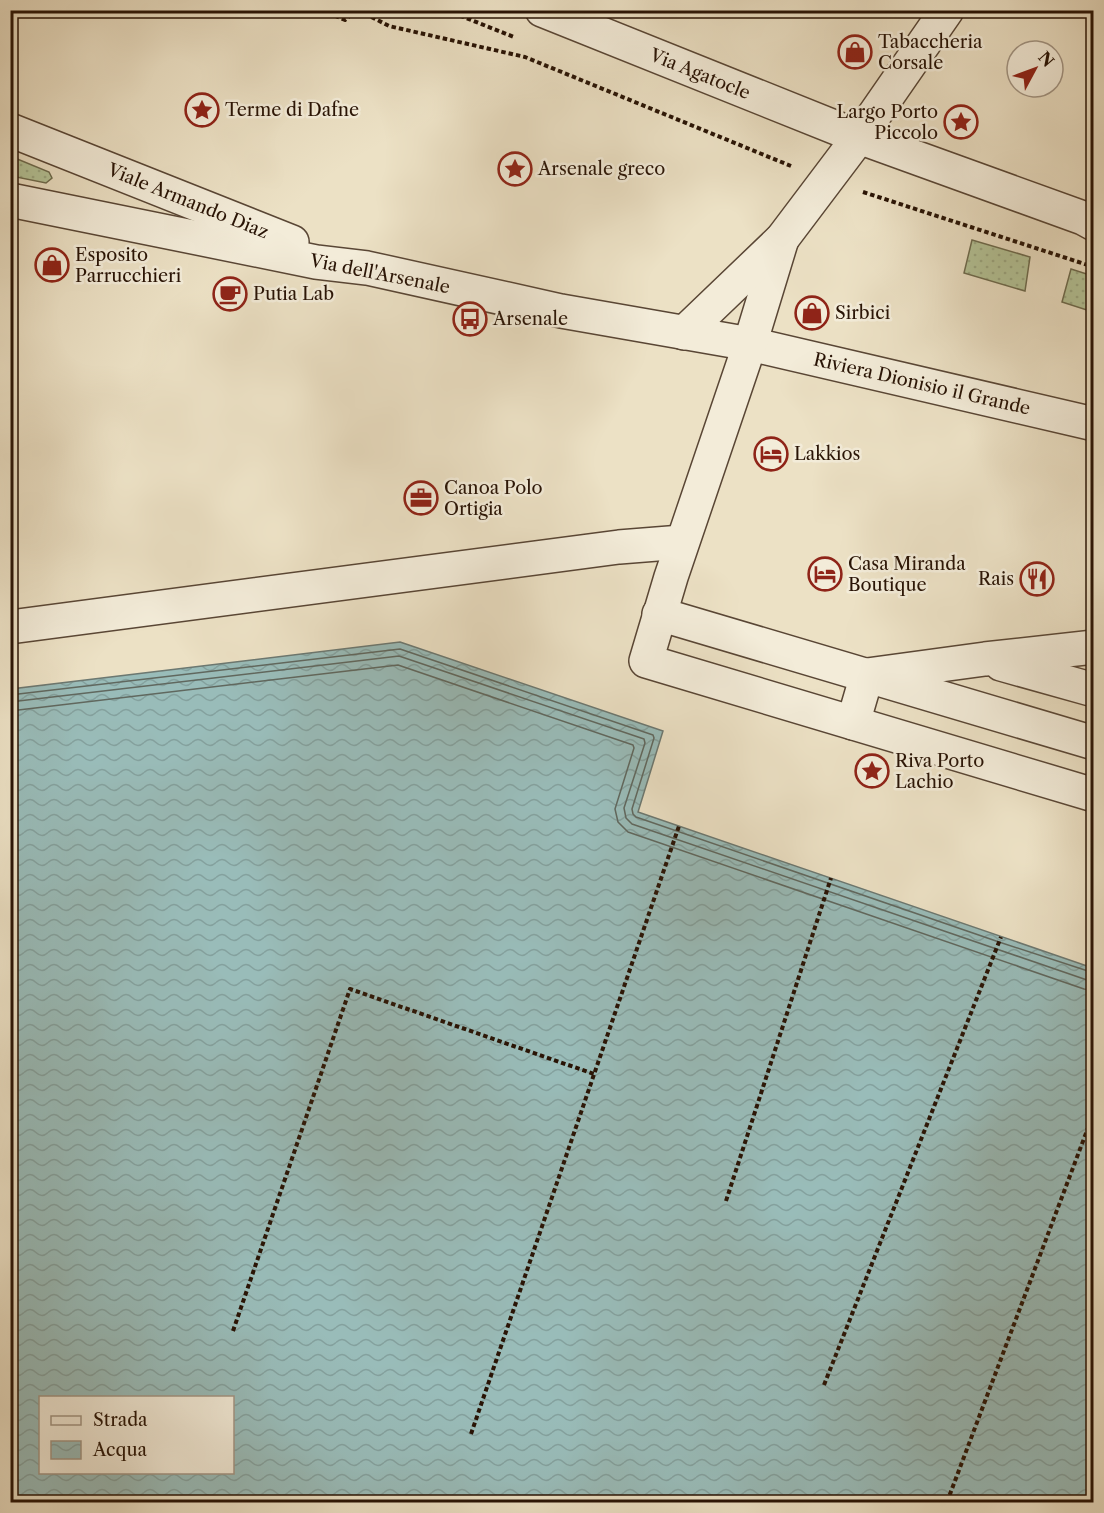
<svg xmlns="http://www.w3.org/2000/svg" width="1104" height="1513" font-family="'Libre Caslon Text',serif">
	<defs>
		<pattern id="park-dots" width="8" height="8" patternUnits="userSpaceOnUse" patternTransform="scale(1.5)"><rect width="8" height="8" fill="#b4c397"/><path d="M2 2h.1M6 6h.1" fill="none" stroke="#9ba781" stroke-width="1.8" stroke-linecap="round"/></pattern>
		<pattern id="water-waves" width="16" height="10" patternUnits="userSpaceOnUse" patternTransform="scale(1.5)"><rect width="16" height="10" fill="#99bcb9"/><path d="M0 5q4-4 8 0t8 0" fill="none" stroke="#84a19e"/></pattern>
	</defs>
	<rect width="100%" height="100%" fill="#ece1c5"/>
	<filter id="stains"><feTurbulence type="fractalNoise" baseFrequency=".00333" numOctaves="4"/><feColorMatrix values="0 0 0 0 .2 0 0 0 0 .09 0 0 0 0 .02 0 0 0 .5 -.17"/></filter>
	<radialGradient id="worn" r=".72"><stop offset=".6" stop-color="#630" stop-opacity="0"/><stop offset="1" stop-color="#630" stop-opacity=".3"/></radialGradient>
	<g fill="url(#park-dots)" stroke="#6e6b4e" stroke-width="1.5">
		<polygon points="10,156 49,172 52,178 46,183 11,176"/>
		<polygon points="972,240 1030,257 1025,291 964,273"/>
		<polygon points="1071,269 1093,276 1093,312 1062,302"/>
	</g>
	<path fill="url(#water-waves)" stroke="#6c7871" stroke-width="1.5" fill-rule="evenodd" d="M400 642 663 731 638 812 1093 968V1502H11V689ZM40 1398H232V1472H40Z"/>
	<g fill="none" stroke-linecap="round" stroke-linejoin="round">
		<g stroke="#60685f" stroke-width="1.5">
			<polyline points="10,695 400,649 653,735 654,738 632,809 633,814 636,817 999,942 1094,973"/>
			<polyline points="10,702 399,656 644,739 645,743 624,808 626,818 632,824 1087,980 1094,981"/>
			<polyline points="10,711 398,665 633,745 634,748 615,809 618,822 628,832 1084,989 1094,990"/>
		</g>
		<defs>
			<g id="minor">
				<polyline points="542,10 859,137 1083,218 1094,224"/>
				<polyline points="10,130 292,242"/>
				<polyline points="10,200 316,262 367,268 561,311 750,344 1094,424"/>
				<polyline points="782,239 750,344 671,577 646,661 1094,795"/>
				<polyline points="684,333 782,239 859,137 947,10"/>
				<polyline points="659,614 1094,743"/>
				<polyline points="10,627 619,547 682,542"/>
				<polyline points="1001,664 1094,690"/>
				<polyline points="853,723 867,675 985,659 1094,647"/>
			</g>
		</defs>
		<use href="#minor" stroke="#594635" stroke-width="36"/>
		<g stroke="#281305" stroke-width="4" stroke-dasharray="4.5 3" stroke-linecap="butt">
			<polyline points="321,10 345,20 356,10"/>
			<polyline points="358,10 389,26 525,57 791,166"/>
			<polyline points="446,10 514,37"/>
			<polyline points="863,192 1094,267"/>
			<polyline points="726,1201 831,878"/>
			<polyline points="233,1331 350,989 594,1074"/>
			<polyline points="824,1385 1001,937"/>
			<polyline points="471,1434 679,826"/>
			<polyline points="947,1502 1094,1112"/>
		</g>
		<use href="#minor" stroke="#f3ecd9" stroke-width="33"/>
	</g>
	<defs>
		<symbol id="shop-ring" viewBox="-11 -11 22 22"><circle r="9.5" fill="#f3ecd9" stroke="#8f2418" stroke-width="1.5"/><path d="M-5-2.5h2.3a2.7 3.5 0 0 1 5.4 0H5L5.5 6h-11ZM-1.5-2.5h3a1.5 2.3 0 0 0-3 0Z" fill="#8f2418"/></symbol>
		<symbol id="sight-ring" viewBox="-11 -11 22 22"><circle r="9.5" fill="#f3ecd9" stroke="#8f2418" stroke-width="1.5"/><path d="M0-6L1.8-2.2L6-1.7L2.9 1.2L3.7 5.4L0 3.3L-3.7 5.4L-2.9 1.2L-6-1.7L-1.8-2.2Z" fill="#8f2418"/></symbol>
		<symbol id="cafe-ring" viewBox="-11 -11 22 22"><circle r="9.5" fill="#f3ecd9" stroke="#8f2418" stroke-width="1.5"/><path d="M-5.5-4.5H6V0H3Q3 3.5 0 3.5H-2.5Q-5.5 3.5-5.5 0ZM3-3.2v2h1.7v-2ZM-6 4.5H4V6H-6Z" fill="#8f2418"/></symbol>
		<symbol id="bus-ring" viewBox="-11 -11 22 22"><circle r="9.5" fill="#f3ecd9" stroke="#8f2418" stroke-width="1.5"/><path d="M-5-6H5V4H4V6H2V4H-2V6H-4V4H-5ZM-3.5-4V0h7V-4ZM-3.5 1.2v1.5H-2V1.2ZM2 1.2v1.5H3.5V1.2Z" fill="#8f2418"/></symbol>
		<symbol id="hotel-ring" viewBox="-11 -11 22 22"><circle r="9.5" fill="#f3ecd9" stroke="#8f2418" stroke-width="1.5"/><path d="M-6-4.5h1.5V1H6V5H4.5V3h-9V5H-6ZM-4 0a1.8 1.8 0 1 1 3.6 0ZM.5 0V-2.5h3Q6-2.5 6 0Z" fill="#8f2418"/></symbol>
		<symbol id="office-ring" viewBox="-11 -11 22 22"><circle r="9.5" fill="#f3ecd9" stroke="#8f2418" stroke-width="1.5"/><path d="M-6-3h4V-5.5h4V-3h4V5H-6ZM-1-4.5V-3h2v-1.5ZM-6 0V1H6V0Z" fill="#8f2418"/></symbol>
		<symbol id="restaurant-ring" viewBox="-11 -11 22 22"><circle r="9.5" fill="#f3ecd9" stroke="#8f2418" stroke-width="1.5"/><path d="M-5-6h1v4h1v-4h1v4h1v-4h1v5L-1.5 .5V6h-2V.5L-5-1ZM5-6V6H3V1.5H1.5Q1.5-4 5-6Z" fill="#8f2418"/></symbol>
	</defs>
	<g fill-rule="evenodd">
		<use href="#shop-ring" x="836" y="33" width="38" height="38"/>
		<use href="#sight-ring" x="183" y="91" width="38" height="38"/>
		<use href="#sight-ring" x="942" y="103" width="38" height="38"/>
		<use href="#sight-ring" x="496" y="150" width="38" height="38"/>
		<use href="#shop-ring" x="33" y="246" width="38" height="38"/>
		<use href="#cafe-ring" x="211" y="275" width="38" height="38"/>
		<use href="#shop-ring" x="793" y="294" width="38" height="38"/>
		<use href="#bus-ring" x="451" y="300" width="38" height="38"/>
		<use href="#hotel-ring" x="752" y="435" width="38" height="38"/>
		<use href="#office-ring" x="402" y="479" width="38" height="38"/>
		<use href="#hotel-ring" x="806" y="555" width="38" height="38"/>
		<use href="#restaurant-ring" x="1018" y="560" width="38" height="38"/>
		<use href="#sight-ring" x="853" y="752" width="38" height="38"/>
	</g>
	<g text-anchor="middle" stroke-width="5" stroke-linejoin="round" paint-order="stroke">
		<g font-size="18" fill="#281305" stroke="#f3ecd9" text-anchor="start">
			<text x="878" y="48">Tabaccheria<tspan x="878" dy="21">Corsale</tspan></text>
			<text x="225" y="116">Terme di Dafne</text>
			<text x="938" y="118" text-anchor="end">Largo Porto<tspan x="938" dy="21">Piccolo</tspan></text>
			<text x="538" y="175">Arsenale greco</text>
			<text x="75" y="261">Esposito<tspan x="75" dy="21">Parrucchieri</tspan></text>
			<text x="253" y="300">Putia Lab</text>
			<text x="835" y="319">Sirbici</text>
			<text x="493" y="325">Arsenale</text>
			<text x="794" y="460">Lakkios</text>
			<text x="444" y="494">Canoa Polo<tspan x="444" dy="21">Ortigia</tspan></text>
			<text x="848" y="570">Casa Miranda<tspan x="848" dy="21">Boutique</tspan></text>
			<text x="1014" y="585" text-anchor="end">Rais</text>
			<text x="895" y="767">Riva Porto<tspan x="895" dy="21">Lachio</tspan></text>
		</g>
		<g font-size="18" fill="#281305" stroke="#f3ecd9">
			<text transform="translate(700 74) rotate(22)" y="6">Via Agatocle</text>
			<text transform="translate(188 201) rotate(22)" y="6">Viale Armando Diaz</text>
			<text transform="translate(380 274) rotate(11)" y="6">Via dell'Arsenale</text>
			<text transform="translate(922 384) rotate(13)" y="6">Riviera Dionisio il Grande</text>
		</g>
	</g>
	<rect width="1104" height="1513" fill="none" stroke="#ece1c5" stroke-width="36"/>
	<rect x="12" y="12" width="1080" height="1489" fill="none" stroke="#281305" stroke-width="3"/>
	<rect x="18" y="18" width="1068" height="1477" fill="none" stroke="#281305" stroke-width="1.5"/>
	<rect x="39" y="1396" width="195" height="78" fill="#f3ecd9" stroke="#a29584" stroke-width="1.5"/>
	<rect x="51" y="1416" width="30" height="9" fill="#f3ecd9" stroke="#a29584" stroke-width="1.5"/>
	<text x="93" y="1426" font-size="18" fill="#281305">Strada</text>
	<rect x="51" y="1441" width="30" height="18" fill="url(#water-waves)" stroke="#a29584" stroke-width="1.5"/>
	<text x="93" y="1456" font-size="18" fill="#281305">Acqua</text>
	<g transform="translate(1035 69) rotate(49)"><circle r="28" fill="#f3ecd9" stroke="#a29584" stroke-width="1.5"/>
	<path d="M0-4.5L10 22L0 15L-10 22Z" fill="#8f2418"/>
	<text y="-9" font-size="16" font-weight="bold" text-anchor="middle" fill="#281305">N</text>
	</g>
	<rect width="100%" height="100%" filter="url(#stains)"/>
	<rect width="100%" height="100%" fill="url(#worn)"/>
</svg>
